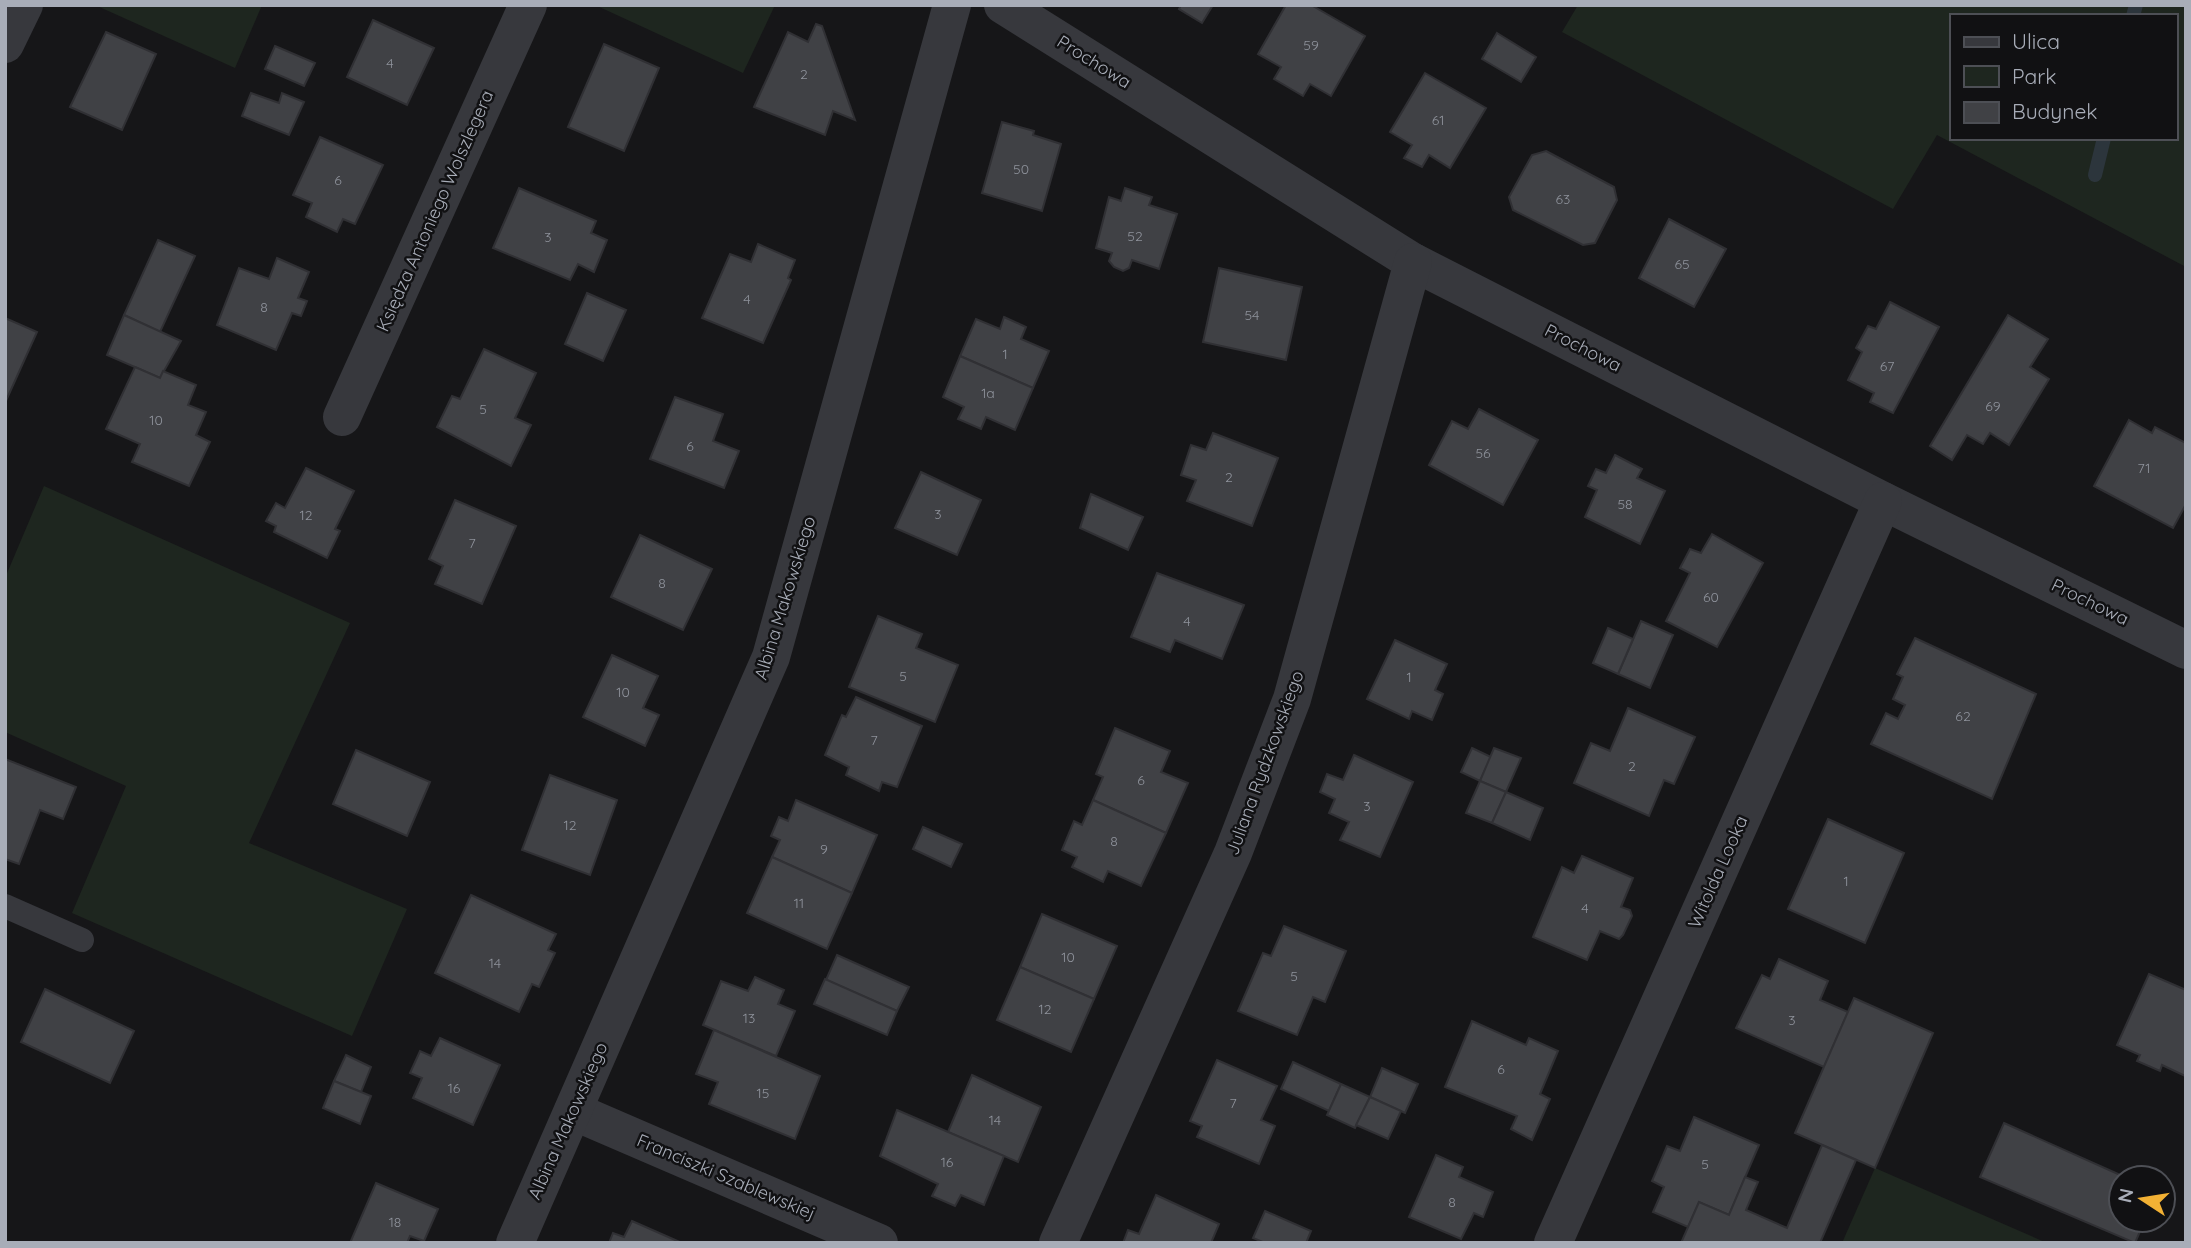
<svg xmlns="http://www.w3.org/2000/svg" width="2191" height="1248" font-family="Quicksand,sans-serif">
	<rect width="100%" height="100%" fill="#161618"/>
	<g fill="#1e261f" fill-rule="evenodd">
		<polygon points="95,5 262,5 235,68"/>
		<polygon points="595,5 775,5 743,73"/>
		<path d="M1578 5H2186V267L1937 135 1893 209 1562 32ZM1951 16H2175V138H1951Z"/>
		<polygon points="44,486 350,623 249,843 407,909 352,1036 72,913 126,786 5,732 5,578"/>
		<polygon points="1875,1168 2047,1243 1842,1243"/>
	</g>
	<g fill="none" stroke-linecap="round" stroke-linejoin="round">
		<g stroke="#2c353c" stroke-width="14">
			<polyline points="2133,16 2136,5"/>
			<polyline points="2095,175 2104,138"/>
		</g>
	</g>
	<g fill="#404145" stroke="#303034" stroke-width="2">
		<polygon points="1181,5 1213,5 1202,23 1179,9"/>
		<polygon points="1286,5 1311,5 1365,36 1331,96 1310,84 1303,96 1274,79 1281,67 1258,54"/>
		<polygon points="373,20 434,48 407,105 347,77"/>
		<polygon points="816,24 822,26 855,120 833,111 825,135 754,107 788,32 808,42"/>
		<polygon points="106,32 156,54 122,130 70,107"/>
		<polygon points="1497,33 1536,57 1521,82 1482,59"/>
		<polygon points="604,44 659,68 624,151 568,127"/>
		<polygon points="275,46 315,63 304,86 265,69"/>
		<polygon points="1425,73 1486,108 1450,168 1429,155 1422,167 1404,158 1412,145 1390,132"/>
		<polygon points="251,93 279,103 282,93 304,102 289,135 242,116"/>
		<polygon points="1002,122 1034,131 1033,135 1061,144 1042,211 982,193"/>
		<polygon points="320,137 383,165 355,224 343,219 337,232 306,217 312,203 293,195"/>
		<polygon points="1546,151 1614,187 1617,200 1595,243 1583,245 1513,210 1509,197 1532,155"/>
		<polygon points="519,188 596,221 591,233 607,240 594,272 578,264 570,280 493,248"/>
		<polygon points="1125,188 1152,197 1149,205 1177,214 1159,269 1132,260 1129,268 1123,271 1114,267 1109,261 1112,253 1096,248 1109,197 1121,201"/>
		<polygon points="1669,219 1726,249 1694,307 1639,278"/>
		<polygon points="158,240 195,256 160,332 124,315"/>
		<polygon points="758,244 795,260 788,278 791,280 763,343 702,318 730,254 751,262"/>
		<polygon points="277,258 309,272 298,298 307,301 301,316 292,313 276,350 217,325 239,268 269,279"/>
		<polygon points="1219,268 1302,287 1286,360 1203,342"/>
		<polygon points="587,293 626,310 603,361 565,344"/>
		<polygon points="1890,302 1939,327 1893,413 1870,402 1874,393 1848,380 1862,352 1856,348 1868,326 1876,329"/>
		<polygon points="124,315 181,341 160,378 107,355"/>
		<polygon points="2008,315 2048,339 2030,367 2049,379 2009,445 1990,433 1983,444 1967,435 1952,460 1930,446"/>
		<polygon points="1004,317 1026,327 1021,339 1049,351 1033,388 960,356 976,319 1000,329"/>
		<polygon points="5,318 37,332 5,403"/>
		<polygon points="484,349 536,373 515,418 531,425 511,466 437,427 452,396 460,399"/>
		<polygon points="960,356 1033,388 1015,430 986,417 981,429 958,419 964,407 943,397"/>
		<polygon points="135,367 160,378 163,371 196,385 188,405 206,412 196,435 210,442 189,486 132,462 140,444 106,429"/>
		<polygon points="675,397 723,414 713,441 739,451 724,488 650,459"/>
		<polygon points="1479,409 1538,440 1503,505 1429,465 1452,421 1468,429"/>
		<polygon points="2129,420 2152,433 2155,427 2186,443 2186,504 2173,528 2094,486"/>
		<polygon points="1213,433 1278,458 1252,526 1187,501 1196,480 1181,475 1191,445 1206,450"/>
		<polygon points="1615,455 1642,469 1637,478 1665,491 1640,544 1585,517 1597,490 1588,486 1596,469 1606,473"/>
		<polygon points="306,468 354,491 335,529 340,531 327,558 274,532 276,526 266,521 276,503 285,508"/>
		<polygon points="921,472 981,500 957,555 895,528"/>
		<polygon points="1091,494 1143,517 1128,550 1080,528"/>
		<polygon points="455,500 516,526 482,604 435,584 443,566 429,559"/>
		<polygon points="1712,534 1763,563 1717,647 1666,621 1690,573 1680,568 1690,549 1701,553"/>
		<polygon points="640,535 712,569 683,630 611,597"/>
		<polygon points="1157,573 1244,605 1222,659 1175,640 1170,652 1131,637"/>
		<polygon points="878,616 922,634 916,648 958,665 935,722 849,687"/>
		<polygon points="1641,621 1673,635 1650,688 1618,674"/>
		<polygon points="1608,628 1633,639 1618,674 1593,663"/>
		<polygon points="1915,638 2036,694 1992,799 1871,744 1886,713 1898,719 1905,705 1893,699 1903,677 1897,674"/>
		<polygon points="1395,640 1447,664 1435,690 1443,694 1432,720 1412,711 1409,719 1367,699"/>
		<polygon points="612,655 658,676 643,708 659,715 645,746 583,717"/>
		<polygon points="856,697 922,726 897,787 882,782 879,791 846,775 849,767 825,755 842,715 846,717"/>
		<polygon points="1628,708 1695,737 1674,784 1664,780 1649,816 1574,783 1591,743 1610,751"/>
		<polygon points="1115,728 1170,751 1161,772 1188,783 1166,833 1093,800 1103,777 1096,774"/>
		<polygon points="1472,748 1491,757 1480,781 1461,772"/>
		<polygon points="1494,748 1521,758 1506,792 1480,781"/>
		<polygon points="356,750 430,782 407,836 333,804"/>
		<polygon points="1354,755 1413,782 1380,857 1340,840 1349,822 1329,813 1335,799 1320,792 1327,774 1343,780"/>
		<polygon points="5,759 76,787 63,819 40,810 19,864 5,859"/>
		<polygon points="550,775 617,800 590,875 522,850"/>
		<polygon points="1480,781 1506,792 1492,823 1466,813"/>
		<polygon points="1506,792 1543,808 1530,840 1492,823"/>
		<polygon points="796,800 877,835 852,893 772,857 780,840 771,836 779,817 788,821"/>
		<polygon points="1093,800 1166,833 1141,886 1108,871 1103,882 1072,867 1077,857 1062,850 1074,821 1082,825"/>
		<polygon points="1828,819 1904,853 1865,943 1788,909"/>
		<polygon points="923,827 962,844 951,867 913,849"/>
		<polygon points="1582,856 1633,878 1621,907 1630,910 1632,916 1623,935 1619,939 1600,931 1587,960 1533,937 1562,867 1574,873"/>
		<polygon points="772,857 852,893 827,949 747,913"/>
		<polygon points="471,895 556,934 548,950 555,953 539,987 532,984 519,1012 435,973"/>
		<polygon points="1042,914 1117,946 1094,999 1020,967"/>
		<polygon points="1284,926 1346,951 1325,1002 1313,997 1297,1035 1238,1011 1263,953 1271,956"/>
		<polygon points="837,955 909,987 897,1011 826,980"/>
		<polygon points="1779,959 1828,981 1820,1000 1848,1012 1824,1067 1736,1028 1762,975 1770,979"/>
		<polygon points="1020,967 1094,999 1071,1052 997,1020"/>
		<polygon points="2149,974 2186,990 2185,1076 2162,1065 2160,1071 2137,1061 2140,1055 2117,1045"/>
		<polygon points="755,977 784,990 778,1004 795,1011 776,1056 703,1025 721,981 748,991"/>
		<polygon points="825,979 897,1011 887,1035 814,1004"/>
		<polygon points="45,989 134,1031 110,1083 21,1042"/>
		<polygon points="1854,998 1933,1033 1875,1168 1795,1133"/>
		<polygon points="1472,1021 1526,1045 1529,1038 1558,1051 1540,1094 1550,1099 1532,1140 1511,1129 1517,1116 1445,1087"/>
		<polygon points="714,1030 820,1076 795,1139 709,1104 718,1082 696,1074"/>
		<polygon points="440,1038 500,1065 473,1125 413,1098 422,1078 410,1073 420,1051 431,1056"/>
		<polygon points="346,1055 371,1067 361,1092 334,1081"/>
		<polygon points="1217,1060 1277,1086 1261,1120 1275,1126 1259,1164 1197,1137 1202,1126 1190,1121"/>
		<polygon points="1293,1062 1341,1084 1329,1111 1281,1089"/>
		<polygon points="1382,1068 1418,1084 1405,1113 1370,1097"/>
		<polygon points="972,1075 1041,1107 1018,1162 948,1132"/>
		<polygon points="334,1081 371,1096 360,1124 323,1108"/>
		<polygon points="1341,1084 1370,1097 1355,1128 1327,1115"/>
		<polygon points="1370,1097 1401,1111 1388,1139 1356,1125"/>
		<polygon points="897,1110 1004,1156 984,1205 961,1195 955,1206 932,1196 938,1184 880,1156"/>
		<polygon points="1694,1117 1759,1145 1729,1215 1699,1202 1688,1227 1653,1212 1664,1187 1652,1181 1667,1146 1680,1151"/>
		<polygon points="2004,1123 2127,1178 2121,1178 2121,1220 2145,1220 2135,1243 1980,1177"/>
		<polygon points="1822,1145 1856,1160 1820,1243 1681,1243 1699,1202 1729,1215 1745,1177 1758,1182 1746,1210 1787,1228"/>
		<polygon points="1436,1155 1463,1167 1459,1177 1493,1192 1483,1217 1474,1213 1461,1239 1409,1217"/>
		<polygon points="376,1183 438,1209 424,1241 410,1236 407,1243 350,1243"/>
		<polygon points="1156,1195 1219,1224 1211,1243 1123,1243 1128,1230 1139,1234"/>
		<polygon points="1265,1211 1311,1231 1306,1243 1265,1243 1253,1238"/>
		<polygon points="632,1221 682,1243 609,1243 613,1233 624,1237"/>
	</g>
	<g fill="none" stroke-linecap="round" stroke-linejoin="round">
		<polyline stroke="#37383d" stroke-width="24" points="5,906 82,940"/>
		<g stroke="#37383d" stroke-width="38">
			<polyline points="1003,5 1413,262 1883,501 2186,650"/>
			<polyline points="5,44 24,5"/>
			<polyline points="342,417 528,5"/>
			<polyline points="573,1111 879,1243"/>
			<polyline points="515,1243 771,657 952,5"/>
			<polyline points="1058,1243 1233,853 1292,699 1413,262"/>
			<polyline points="1553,1243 1883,501"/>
		</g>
	</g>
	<g text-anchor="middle" stroke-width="5" stroke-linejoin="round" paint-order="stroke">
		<g font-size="14" fill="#8e929b">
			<text x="1311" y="50">59</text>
			<text x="390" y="68">4</text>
			<text x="804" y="79">2</text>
			<text x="1438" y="125">61</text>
			<text x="1021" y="174">50</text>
			<text x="338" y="185">6</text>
			<text x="1563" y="204">63</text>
			<text x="1135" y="241">52</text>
			<text x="548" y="242">3</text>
			<text x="1682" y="269">65</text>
			<text x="747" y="304">4</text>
			<text x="264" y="312">8</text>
			<text x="1252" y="320">54</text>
			<text x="1005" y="359">1</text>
			<text x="1887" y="371">67</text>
			<text x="988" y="398">1a</text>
			<text x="1993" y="411">69</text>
			<text x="483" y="414">5</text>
			<text x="156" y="425">10</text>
			<text x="690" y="451">6</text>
			<text x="1483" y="458">56</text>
			<text x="2144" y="473">71</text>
			<text x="1229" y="482">2</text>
			<text x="1625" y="509">58</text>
			<text x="938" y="519">3</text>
			<text x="306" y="520">12</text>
			<text x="472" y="548">7</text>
			<text x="662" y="588">8</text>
			<text x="1711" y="602">60</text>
			<text x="1187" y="626">4</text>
			<text x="903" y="681">5</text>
			<text x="1409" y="682">1</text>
			<text x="623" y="697">10</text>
			<text x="1963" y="721">62</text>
			<text x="874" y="745">7</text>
			<text x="1632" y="771">2</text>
			<text x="1141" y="785">6</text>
			<text x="1367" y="811">3</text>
			<text x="570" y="830">12</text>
			<text x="1114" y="846">8</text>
			<text x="824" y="854">9</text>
			<text x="1846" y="886">1</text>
			<text x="799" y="908">11</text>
			<text x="1585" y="913">4</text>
			<text x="1068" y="962">10</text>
			<text x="495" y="968">14</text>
			<text x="1294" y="981">5</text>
			<text x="1045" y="1014">12</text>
			<text x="749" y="1023">13</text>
			<text x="1792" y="1025">3</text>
			<text x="1501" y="1074">6</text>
			<text x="454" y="1093">16</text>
			<text x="763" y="1098">15</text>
			<text x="1233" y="1108">7</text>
			<text x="995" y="1125">14</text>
			<text x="947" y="1167">16</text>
			<text x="1705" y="1169">5</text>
			<text x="1452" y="1207">8</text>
			<text x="395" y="1227">18</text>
		</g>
		<g font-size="18" fill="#a8adb8" stroke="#111113">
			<text transform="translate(1094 62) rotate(32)" y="6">Prochowa</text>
			<text transform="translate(435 211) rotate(-66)" y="6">Księdza Antoniego Wolszlegera</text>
			<text transform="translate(1583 348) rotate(27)" y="6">Prochowa</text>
			<text transform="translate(785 598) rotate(-73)" y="6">Albina Makowskiego</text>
			<text transform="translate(2090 602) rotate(26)" y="6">Prochowa</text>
			<text transform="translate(1265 763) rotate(-70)" y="6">Juliana Rydzkowskiego</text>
			<text transform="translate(1718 872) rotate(-66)" y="6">Witolda Looka</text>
			<text transform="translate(568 1121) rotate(-66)" y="6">Albina Makowskiego</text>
			<text transform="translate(726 1177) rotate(23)" y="6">Franciszki Szablewskiej</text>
		</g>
	</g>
	<rect width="2191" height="1248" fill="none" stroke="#a8adb8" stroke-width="14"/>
	<rect x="1950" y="14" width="228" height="126" fill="#111113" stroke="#4d4f55" stroke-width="2"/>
	<rect x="1964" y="37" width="35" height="10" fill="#37383d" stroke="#4d4f55" stroke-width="2"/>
	<text x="2012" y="49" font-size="21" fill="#a8adb8">Ulica</text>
	<rect x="1964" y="66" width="35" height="21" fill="#1e261f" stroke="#4d4f55" stroke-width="2"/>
	<text x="2012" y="84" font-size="21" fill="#a8adb8">Park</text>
	<rect x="1964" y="102" width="35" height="21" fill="#404145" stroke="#4d4f55" stroke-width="2"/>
	<text x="2012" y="119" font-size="21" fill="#a8adb8">Budynek</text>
	<g transform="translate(2142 1199) rotate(282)"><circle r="33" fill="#111113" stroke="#4d4f55" stroke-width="2"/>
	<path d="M0-5L12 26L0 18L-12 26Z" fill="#f2b134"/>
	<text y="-10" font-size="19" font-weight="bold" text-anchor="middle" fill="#a8adb8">N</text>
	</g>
</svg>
